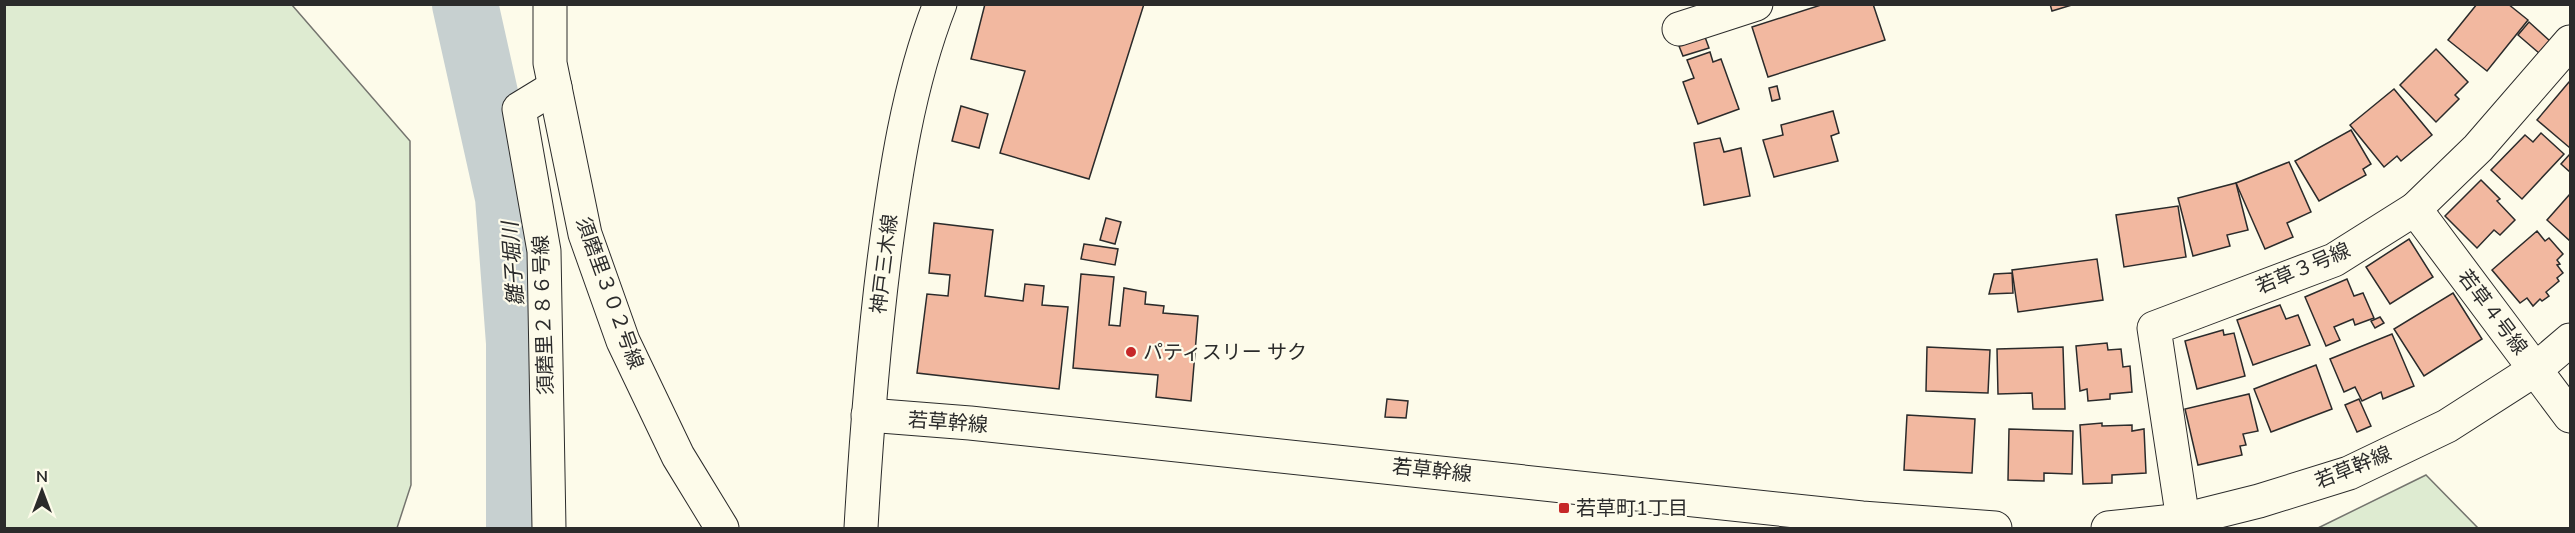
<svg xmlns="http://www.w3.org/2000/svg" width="2575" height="533" font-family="'Nunito Sans','Noto Sans JP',sans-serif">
	<rect width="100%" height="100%" fill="#fdfbea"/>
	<g fill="#deebd1" stroke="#74746e" stroke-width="1.5">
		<polygon points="4,5 292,5 410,141 411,485 397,528 5,528"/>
		<polygon points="2426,475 2478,528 2318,528"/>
	</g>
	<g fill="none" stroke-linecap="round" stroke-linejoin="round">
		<polyline stroke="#c7d0d0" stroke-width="66" points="465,4 508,197 519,343 519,528"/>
	</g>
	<g fill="#f2b8a0" stroke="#2b2b2b" stroke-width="1.5">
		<polygon points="985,4 1144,4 1089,179 1000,153 1025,71 971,59"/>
		<polygon points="1824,4 1873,4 1885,40 1768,77 1752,27"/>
		<polygon points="2050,4 2075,4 2052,11"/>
		<polygon points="2477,4 2508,4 2528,20 2487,71 2448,40"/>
		<polygon points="2529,22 2550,41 2539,53 2518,35"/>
		<polygon points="1705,37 1709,48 1683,56 1679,46"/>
		<polygon points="2436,49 2468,82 2455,95 2459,99 2436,122 2400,85"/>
		<polygon points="1710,52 1713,62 1721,59 1739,109 1698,124 1683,82 1694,78 1687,60"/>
		<polygon points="2569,82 2570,82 2570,148 2537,120"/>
		<polygon points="1777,86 1780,99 1772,101 1769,88"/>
		<polygon points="2394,89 2432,135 2401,161 2397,156 2384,167 2350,125"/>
		<polygon points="961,106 988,114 979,148 952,141"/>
		<polygon points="1833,111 1839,133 1831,136 1838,161 1774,177 1763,140 1783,135 1781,125"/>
		<polygon points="2351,130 2371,164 2363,169 2366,175 2319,201 2295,161"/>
		<polygon points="2541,133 2564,154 2522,199 2491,170 2525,135 2533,142"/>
		<polygon points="1720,138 1724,152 1741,148 1750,196 1704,205 1694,143"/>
		<polygon points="2569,155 2570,156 2570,172 2561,164"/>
		<polygon points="2289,162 2311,212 2287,223 2293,237 2265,249 2236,183"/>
		<polygon points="2481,180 2500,199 2497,201 2515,220 2500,235 2494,230 2477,248 2445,216"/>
		<polygon points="2236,183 2248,230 2227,235 2230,246 2193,256 2178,198"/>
		<polygon points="2570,194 2570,241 2547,220"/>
		<polygon points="2178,206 2186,257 2124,267 2116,215"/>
		<polygon points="1106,218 1121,222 1115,244 1100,240"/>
		<polygon points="934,223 993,230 985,296 1023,301 1025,284 1044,286 1042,305 1068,307 1059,389 917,373 927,294 948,296 950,275 929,273"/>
		<polygon points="2537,231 2545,241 2549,238 2563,254 2557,260 2560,264 2557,265 2563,273 2557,278 2559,281 2546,292 2549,296 2542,301 2540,299 2533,306 2527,298 2520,303 2492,270"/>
		<polygon points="2409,239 2433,277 2390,304 2366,267"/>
		<polygon points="1084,244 1118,249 1115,265 1081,259"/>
		<polygon points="2097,259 2103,300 2018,312 2012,270"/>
		<polygon points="2012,273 2013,293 1989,294 1994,274"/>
		<polygon points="1081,274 1114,277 1109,325 1120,326 1124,288 1146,292 1145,304 1164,306 1163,313 1198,316 1191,401 1156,397 1158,375 1073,368"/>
		<polygon points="2347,279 2354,296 2363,293 2374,318 2355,325 2353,319 2334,327 2340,340 2326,346 2305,297"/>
		<polygon points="2453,293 2482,339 2424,376 2394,329"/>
		<polygon points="2280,305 2286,319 2298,315 2310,345 2253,365 2237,320"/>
		<polygon points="2380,317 2384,323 2375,328 2371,321"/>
		<polygon points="2223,330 2224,335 2234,333 2245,376 2197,389 2185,341"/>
		<polygon points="2392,334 2414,386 2383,399 2381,392 2362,401 2355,387 2344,392 2330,359"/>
		<polygon points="2107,343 2108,350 2121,349 2123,367 2130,366 2132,392 2110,394 2110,399 2088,401 2087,389 2080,391 2076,346"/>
		<polygon points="1927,347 1990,350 1988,393 1926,391"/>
		<polygon points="2063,347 2065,409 2033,409 2032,393 1998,394 1997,349"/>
		<polygon points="2316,365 2332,409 2271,432 2254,389"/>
		<polygon points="2249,394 2258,431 2243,434 2246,445 2240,446 2242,455 2198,465 2185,409"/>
		<polygon points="1387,399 1408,401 1406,418 1385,417"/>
		<polygon points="2359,399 2371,426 2357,432 2345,405"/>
		<polygon points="1907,415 1975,419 1972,473 1904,470"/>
		<polygon points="2102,423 2102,426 2132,425 2132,431 2144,429 2146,473 2112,475 2112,483 2083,484 2080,425"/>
		<polygon points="2009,429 2073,431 2072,474 2044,473 2044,481 2008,480"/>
	</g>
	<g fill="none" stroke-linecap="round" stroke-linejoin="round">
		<defs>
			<g id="minor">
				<polyline points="550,4 550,63 585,234 623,341 678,456 722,528"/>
				<polyline points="1679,29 1756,4"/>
				<polyline points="2415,209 2570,416"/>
				<polyline points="868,415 970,423 1862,518 1995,528"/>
				<polyline points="2183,520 2154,328 2334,260 2415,209 2478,148 2570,42"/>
				<polyline points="549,528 544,251 519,109 555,87"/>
				<polyline points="2108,528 2183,520 2259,501 2349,473 2447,426 2536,369 2570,340"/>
			</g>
			<path id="major" d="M861 528C866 439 873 350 884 261 895 175 908 86 940 4"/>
		</defs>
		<use href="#minor" stroke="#2b2b2b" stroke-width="35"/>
		<use href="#major" stroke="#2b2b2b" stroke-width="35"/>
		<use href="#minor" stroke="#fdfbea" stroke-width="33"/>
		<use href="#major" stroke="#fdfbea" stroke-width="33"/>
	</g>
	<g fill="#c62828" stroke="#fdfbea" stroke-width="2">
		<circle cx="1131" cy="352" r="6"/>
		<rect x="1558" y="502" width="12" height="12" rx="3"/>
	</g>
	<g text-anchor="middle" stroke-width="4.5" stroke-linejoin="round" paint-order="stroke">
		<g font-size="20" fill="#2b2b2b" stroke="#fdfbea">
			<text transform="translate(884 264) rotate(-83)" y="7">神戸三木線</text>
			<text transform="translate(2303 268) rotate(-23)" y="7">若草３号線</text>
			<text transform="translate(610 293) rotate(70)" y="7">須磨里３０２号線</text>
			<text transform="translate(2493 312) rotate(53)" y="7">若草４号線</text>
			<text transform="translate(543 315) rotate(-92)" y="7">須磨里２８６号線</text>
			<text transform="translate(948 422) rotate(4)" y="7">若草幹線</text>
			<text transform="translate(2353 467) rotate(-22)" y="7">若草幹線</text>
			<text transform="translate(1432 470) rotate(6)" y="7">若草幹線</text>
		</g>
		<g font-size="20" fill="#2b2b2b" stroke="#fdfbea" text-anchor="start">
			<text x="1143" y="359">パティスリー サク</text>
			<text x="1576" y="515">若草町1丁目</text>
		</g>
		<g font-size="21" font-style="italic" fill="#2b2b2b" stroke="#fdfbea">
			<text transform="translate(513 264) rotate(-94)" y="7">雛子堀川</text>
		</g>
	</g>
	<rect width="2575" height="533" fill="none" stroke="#2b2b2b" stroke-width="12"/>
	<g transform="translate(42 491)" stroke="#fdfbea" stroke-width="4.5" paint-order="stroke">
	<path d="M0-4.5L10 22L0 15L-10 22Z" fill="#2b2b2b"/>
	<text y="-9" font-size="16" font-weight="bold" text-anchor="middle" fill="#2b2b2b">N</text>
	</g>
</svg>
